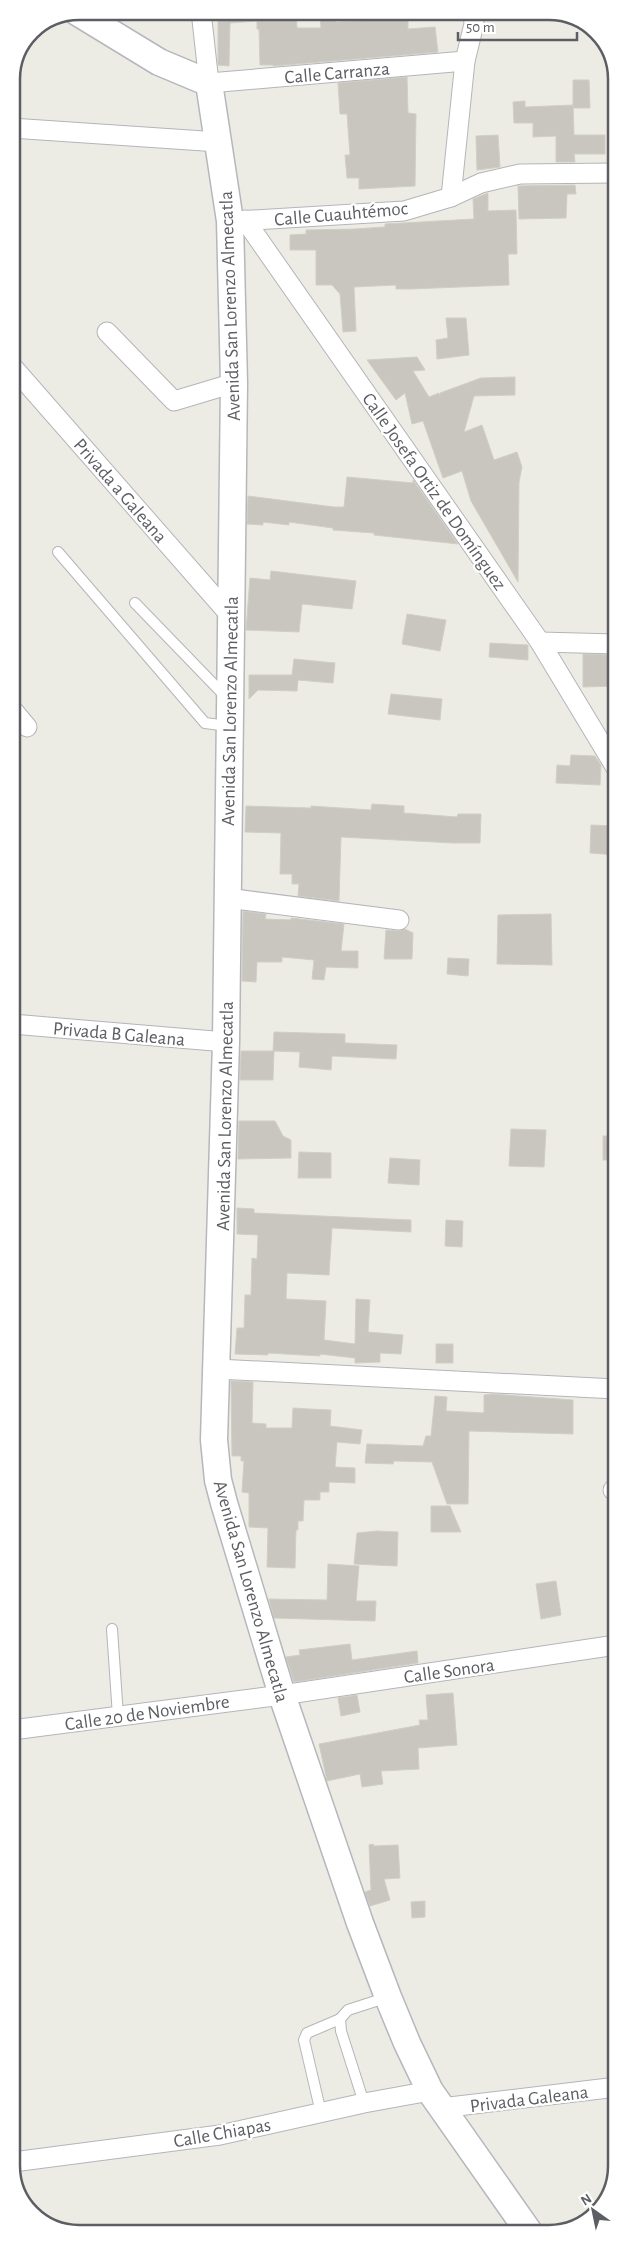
<svg xmlns="http://www.w3.org/2000/svg" width="628" height="2245" font-family="'Alegreya Sans',sans-serif">
	<rect width="100%" height="100%" fill="#edece4"/>
	<g fill="#c9c6c0" stroke="#d1cec3">
		<polygon points="218,11 296,12 297,28 321,28 320,16 335,15 336,22 374,20 373,12 408,12 408,29 435,27 438,52 273,66 273,65 260,65 259,29 257,29 257,21 230,23 229,66 218,65"/>
		<polygon points="407,77 408,113 416,114 415,186 359,189 359,178 347,178 345,155 350,155 347,114 340,114 338,83"/>
		<polygon points="573,80 589,80 590,108 573,108"/>
		<polygon points="525,101 525,107 573,105 574,135 605,135 605,154 574,154 575,162 556,162 556,136 533,137 533,123 514,123 513,102"/>
		<polygon points="498,135 500,167 477,170 476,136"/>
		<polygon points="575,185 576,194 567,194 566,218 519,219 518,186"/>
		<polygon points="488,193 488,211 516,210 517,254 508,254 509,285 411,289 396,289 396,285 354,287 356,331 343,332 340,294 332,285 316,285 316,250 290,250 290,235 306,234 306,230 354,229 385,227 385,224 474,219 473,199"/>
		<polygon points="446,318 466,318 469,355 437,359 436,340 448,338"/>
		<polygon points="417,357 425,370 413,371 429,397 439,393 440,396 440,393 481,378 515,377 515,395 474,396 464,432 482,425 494,460 517,452 522,467 519,482 518,582 471,501 462,471 443,478 423,421 412,424 405,393 396,400 367,360"/>
		<polygon points="347,477 413,483 413,480 458,544 374,535 374,533 333,530 333,528 289,522 289,525 263,522 263,525 247,524 248,496 334,507 344,507"/>
		<polygon points="271,571 356,581 352,609 302,604 299,632 246,630 250,578 270,580"/>
		<polygon points="407,614 446,620 440,651 402,644"/>
		<polygon points="490,643 528,645 528,660 489,657"/>
		<polygon points="583,654 611,655 611,669 616,669 616,686 583,687"/>
		<polygon points="294,659 335,663 333,683 298,680 297,691 258,690 249,699 249,675 292,675"/>
		<polygon points="391,694 442,699 440,720 388,714"/>
		<polygon points="571,755 595,756 601,765 600,785 556,783 557,765 570,766"/>
		<polygon points="372,804 404,806 404,813 457,817 458,814 481,814 480,843 453,843 341,837 339,901 298,896 299,884 292,884 292,874 280,874 281,833 245,832 246,806 311,808 311,806 371,810"/>
		<polygon points="591,825 616,826 616,855 590,853"/>
		<polygon points="243,911 266,914 265,919 291,920 291,918 344,924 341,951 358,951 358,968 326,967 324,980 312,979 314,960 282,957 282,962 257,962 256,982 242,981"/>
		<polygon points="551,914 552,965 497,964 498,915"/>
		<polygon points="405,929 413,933 412,959 384,959 386,930 398,931"/>
		<polygon points="448,958 469,959 468,976 447,974"/>
		<polygon points="274,1032 345,1034 345,1043 397,1045 396,1059 332,1056 331,1070 299,1067 300,1052 274,1051 273,1080 240,1080 241,1051 273,1051"/>
		<polygon points="239,1121 275,1121 283,1136 291,1140 291,1158 238,1159"/>
		<polygon points="511,1129 546,1130 544,1167 509,1166"/>
		<rect x="603" y="1136" width="13" height="24"/>
		<polygon points="299,1152 331,1153 331,1178 298,1178"/>
		<polygon points="390,1158 420,1160 419,1185 388,1183"/>
		<polygon points="237,1208 254,1209 254,1213 411,1220 411,1232 332,1228 329,1275 287,1273 286,1299 326,1301 324,1340 355,1344 356,1299 370,1300 368,1332 403,1335 401,1354 380,1353 380,1362 355,1363 355,1358 320,1354 320,1356 268,1353 268,1355 235,1354 237,1328 244,1328 245,1295 251,1295 252,1258 257,1259 258,1235 237,1234"/>
		<polygon points="446,1220 463,1221 462,1247 445,1246"/>
		<rect x="436" y="1344" width="17" height="19"/>
		<polygon points="231,1381 253,1382 252,1423 266,1424 266,1428 292,1428 293,1408 309,1409 331,1410 330,1426 362,1430 360,1444 337,1442 335,1467 355,1468 355,1483 329,1482 329,1492 320,1492 320,1500 304,1500 303,1521 298,1521 298,1530 296,1530 295,1568 267,1567 268,1528 249,1527 249,1493 242,1492 244,1461 241,1461 241,1456 232,1456"/>
		<polygon points="492,1394 573,1400 573,1434 469,1431 468,1504 447,1504 432,1462 394,1461 393,1464 365,1463 367,1444 423,1446 426,1436 431,1436 435,1396 447,1397 446,1411 484,1413 484,1395"/>
		<polygon points="431,1506 450,1506 461,1532 431,1532"/>
		<polygon points="377,1531 398,1532 397,1566 354,1564 357,1533"/>
		<polygon points="328,1564 359,1566 356,1601 376,1601 375,1621 274,1618 269,1599 327,1600"/>
		<polygon points="556,1581 561,1615 541,1619 536,1584"/>
		<polygon points="350,1644 352,1660 417,1651 418,1663 294,1682 286,1657 300,1655 299,1650"/>
		<polygon points="453,1693 457,1745 418,1748 419,1769 381,1771 383,1784 362,1787 360,1774 327,1781 319,1744 420,1725 419,1720 428,1720 426,1695"/>
		<polygon points="357,1695 360,1712 341,1716 338,1698"/>
		<polygon points="373,1844 374,1846 398,1845 400,1878 384,1879 390,1900 370,1906 365,1892 371,1890 369,1845"/>
		<polygon points="425,1901 425,1917 412,1918 411,1902"/>
	</g>
	<g fill="none" stroke-linecap="round" stroke-linejoin="round">
		<defs>
			<g id="lane">
				<polyline points="58,552 205,723 228,726"/>
				<polyline points="135,603 226,697"/>
				<polyline points="112,1629 118,1716"/>
				<polyline points="364,2103 341,2031 340,2019 348,2010 388,1997"/>
				<polyline points="321,2113 304,2040 307,2033 340,2019"/>
			</g>
			<g id="street">
				<polyline points="201,11 209,83 465,61"/>
				<polyline points="11,128 219,142"/>
				<polyline points="451,197 465,61 474,24 473,12"/>
				<polyline points="245,220 540,642 616,768"/>
				<polyline points="236,221 404,211 451,197 481,183 520,174 615,173"/>
				<polyline points="107,332 174,401 234,383"/>
				<polyline points="11,365 230,615"/>
				<polyline points="540,642 616,644"/>
				<polyline points="12,709 27,727"/>
				<polyline points="227,898 399,920"/>
				<polyline points="12,1024 226,1042"/>
				<polyline points="217,1369 616,1389"/>
				<polyline points="613,1490 616,1490"/>
				<polyline points="12,1730 282,1695 616,1645"/>
				<polyline points="441,2108 617,2087"/>
				<polyline points="13,2162 220,2135 364,2103 430,2091"/>
			</g>
			<polyline id="secondary" points="77,12 159,62 209,83 230,221 234,383 226,1042 214,1440 218,1480 224,1503 282,1695 360,1923 388,1997 407,2043 430,2091 529,2232"/>
		</defs>
		<use href="#lane" stroke="#b4b5ba" stroke-width="12"/>
		<use href="#street" stroke="#b4b5ba" stroke-width="21"/>
		<use href="#secondary" stroke="#b5b7bd" stroke-width="29"/>
		<use href="#lane" stroke="#fff" stroke-width="10"/>
		<use href="#street" stroke="#fff" stroke-width="19"/>
		<use href="#secondary" stroke="#fff" stroke-width="26"/>
	</g>
	<g text-anchor="middle" stroke-width="4.5" stroke-linejoin="round" paint-order="stroke">
		<g font-size="19" fill="#5c5e63" stroke="#fff">
			<text transform="translate(337 72) rotate(-5)" y="7">Calle Carranza</text>
			<text transform="translate(341 213) rotate(-5)" y="7">Calle Cuauhtémoc</text>
			<text transform="translate(229 306) rotate(-92)" y="7">Avenida San Lorenzo Almecatla</text>
			<text transform="translate(121 490) rotate(49)" y="7">Privada a Galeana</text>
			<text transform="translate(435 491) rotate(55)" y="7">Calle Josefa Ortiz de Domínguez</text>
			<text transform="translate(229 711) rotate(-89)" y="7">Avenida San Lorenzo Almecatla</text>
			<text transform="translate(119 1033) rotate(5)" y="7">Privada B Galeana</text>
			<text transform="translate(224 1116) rotate(-89)" y="7">Avenida San Lorenzo Almecatla</text>
			<text transform="translate(252 1591) rotate(74)" y="7">Avenida San Lorenzo Almecatla</text>
			<text transform="translate(449 1670) rotate(-8)" y="7">Calle Sonora</text>
			<text transform="translate(147 1712) rotate(-8)" y="7">Calle 20 de Noviembre</text>
			<text transform="translate(529 2098) rotate(-7)" y="7">Privada Galeana</text>
			<text transform="translate(222 2132) rotate(-10)" y="7">Calle Chiapas</text>
		</g>
	</g>
	<path d="M0 0H628V2245H0ZM79 20H549A59 59 0 0 1 608 79V2166A59 59 0 0 1 549 2225H79A59 59 0 0 1 20 2166V79A59 59 0 0 1 79 20Z" fill="#fff" fill-rule="evenodd"/>
	<path fill="none" stroke="#5c5e63" stroke-width="2.5" d="M79 20H549A59 59 0 0 1 608 79V2166A59 59 0 0 1 549 2225H79A59 59 0 0 1 20 2166V79A59 59 0 0 1 79 20Z"/>
	<g transform="translate(593 2210) rotate(327)" stroke="#ffffff" stroke-width="4" paint-order="stroke">
	<path d="M0-4L9 19L0 12L-9 19Z" fill="#5c5e63"/>
	<text y="-8" font-size="14" font-weight="bold" text-anchor="middle" fill="#5c5e63">N</text>
	</g>
	<path d="M458 32v8h119v-8" fill="none" stroke="#5c5e63" stroke-width="2.5"/>
	<text x="466" y="32" font-size="15" fill="#5c5e63" stroke="#ffffff" stroke-width="4" paint-order="stroke">50 m</text>
</svg>
